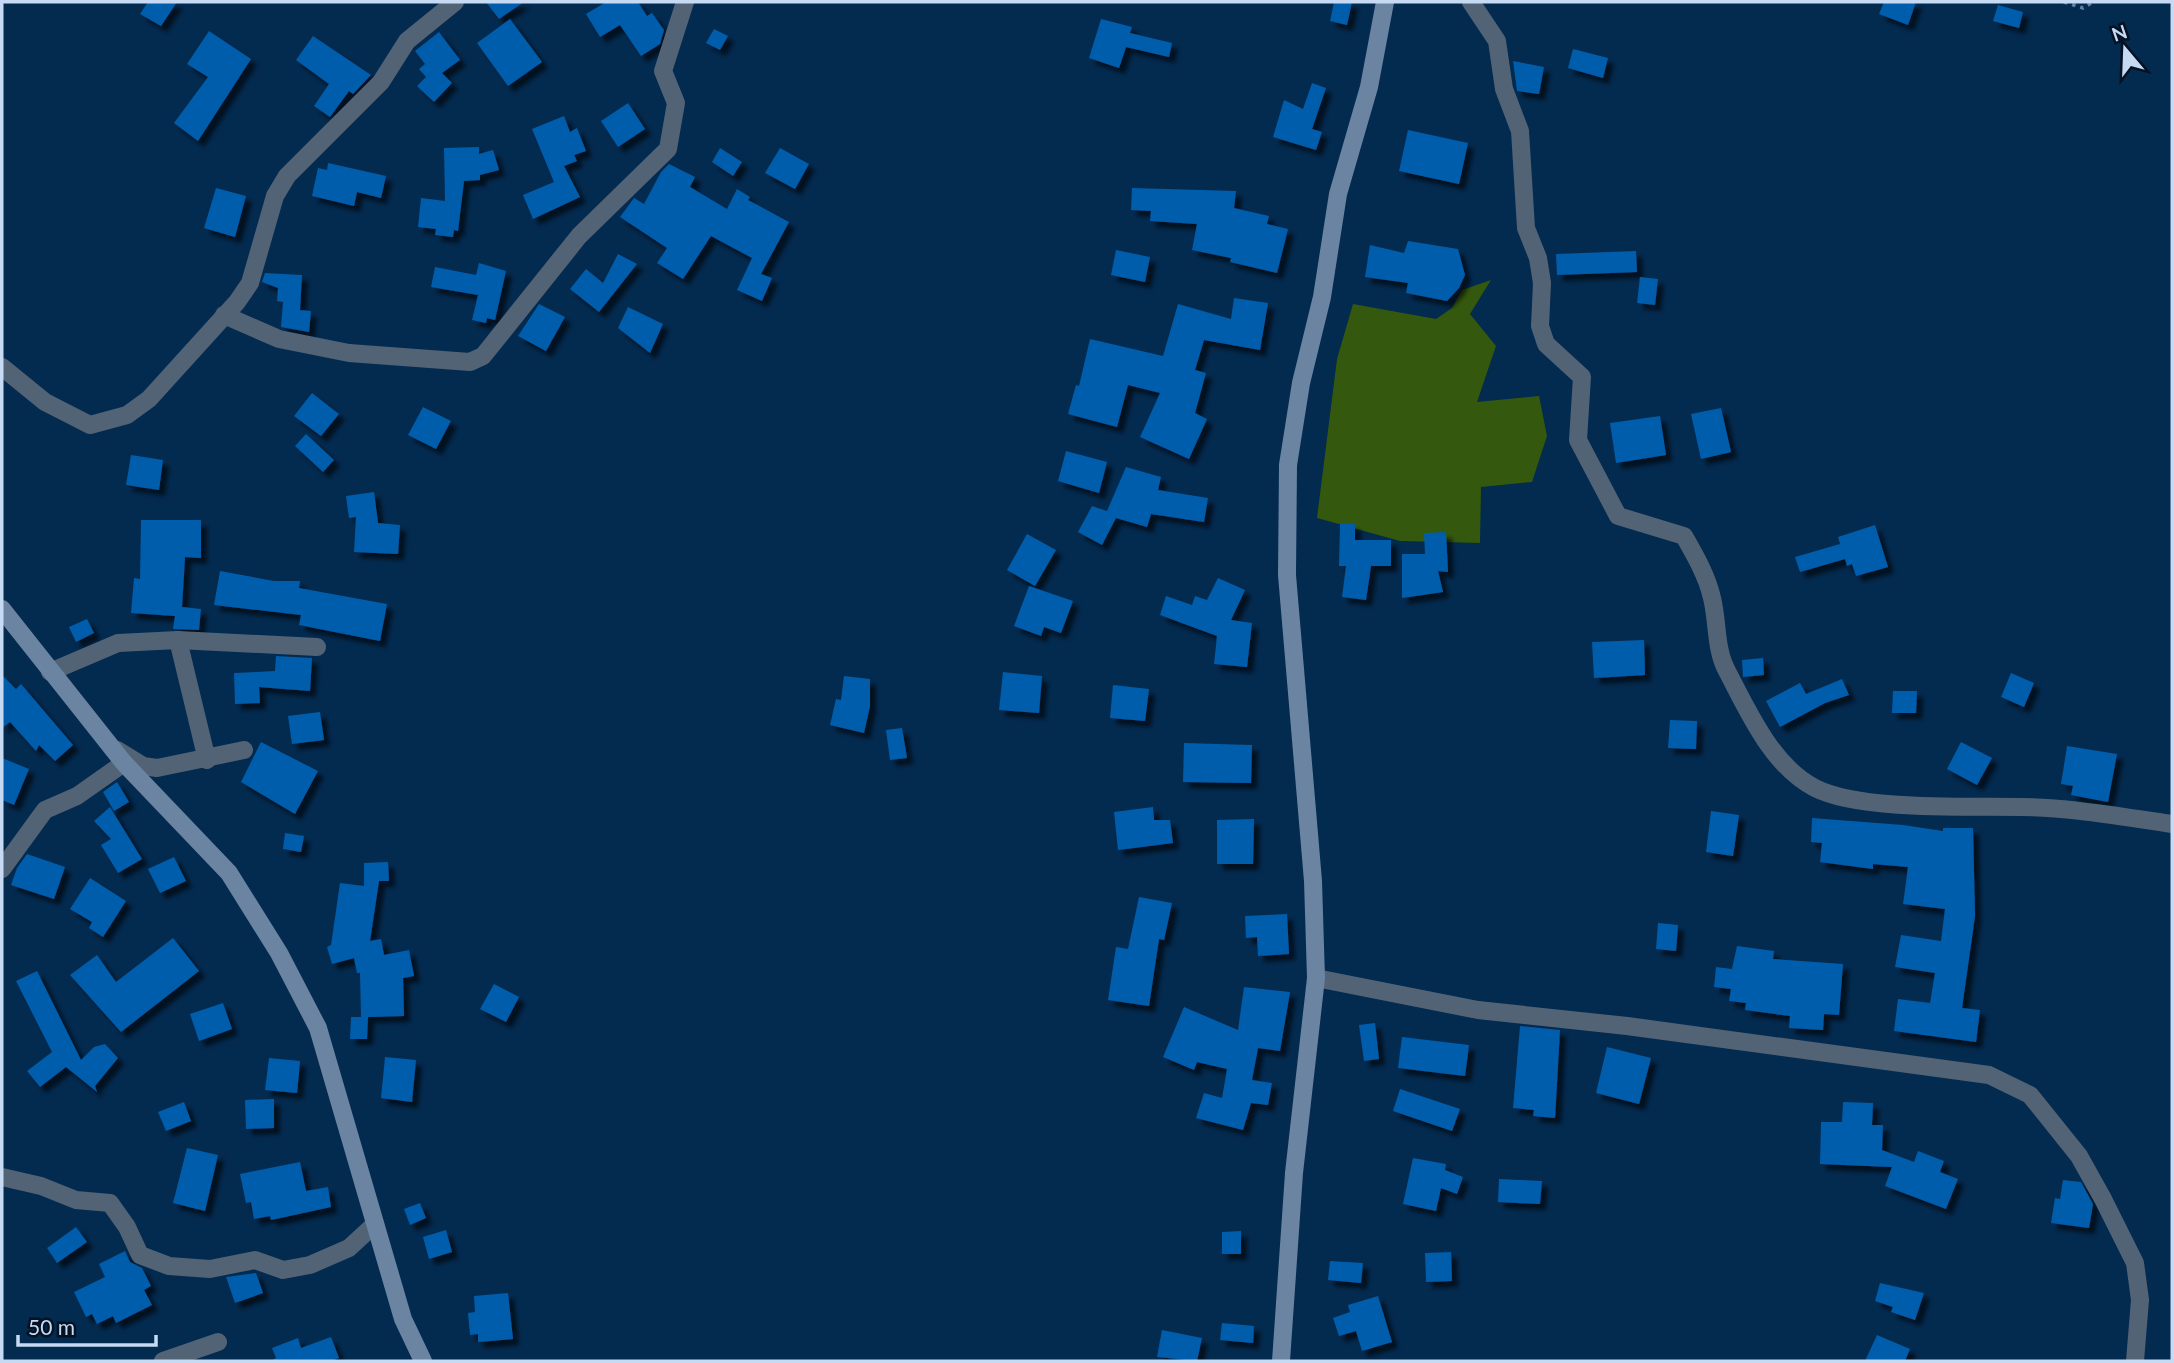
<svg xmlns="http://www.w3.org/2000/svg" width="2174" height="1363" font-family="Lato,sans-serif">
	<defs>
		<filter id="shadow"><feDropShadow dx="6" dy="6" stdDeviation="2" flood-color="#0009"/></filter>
	</defs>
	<rect width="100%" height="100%" fill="#032a4f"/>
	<polygon fill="#34580d" points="1491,280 1470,314 1496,346 1477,402 1539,396 1547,436 1532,482 1481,487 1480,543 1400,541 1317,518 1337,359 1353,304 1436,319 1452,308 1462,290"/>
	<g fill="#005dab" filter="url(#shadow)">
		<polygon points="148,2 177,2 161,26 140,14"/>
		<polygon points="486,2 524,2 499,19"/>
		<polygon points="606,2 638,2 647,16 652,13 664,30 660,44 641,56 620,25 600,37 586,14"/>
		<polygon points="1334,2 1352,2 1347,25 1330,21"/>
		<polygon points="1884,2 1916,2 1908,25 1879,14"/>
		<polygon points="1998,5 2023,12 2019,28 1993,21"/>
		<polygon points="510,19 542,62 508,86 477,43"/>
		<polygon points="1101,19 1132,27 1130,33 1172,43 1169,57 1126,47 1119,68 1089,58"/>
		<polygon points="714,29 728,36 720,50 706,43"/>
		<polygon points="209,31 251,59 198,141 174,123 208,77 187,64"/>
		<polygon points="439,32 460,60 442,73 452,83 434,102 417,86 426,77 419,69 425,64 415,51"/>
		<polygon points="313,36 371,75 353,94 349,91 330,117 314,106 329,84 296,60"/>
		<polygon points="1573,49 1608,58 1603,78 1568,68"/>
		<polygon points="1513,61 1544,67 1539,94 1517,91"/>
		<polygon points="1312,83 1326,88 1312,129 1322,132 1316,150 1273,137 1284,100 1303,109"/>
		<polygon points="628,103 645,129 618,147 601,121"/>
		<polygon points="564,116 570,132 577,128 586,151 574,155 577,161 564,166 580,197 533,219 523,195 554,182 532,129"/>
		<polygon points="1408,130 1468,143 1459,184 1399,171"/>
		<polygon points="479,147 479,154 493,150 499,170 480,175 480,180 464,181 458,231 454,230 453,237 435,235 436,229 418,227 421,198 445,201 444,148"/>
		<polygon points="720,148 742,162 733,176 712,162"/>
		<polygon points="780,148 809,164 795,189 765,173"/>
		<polygon points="328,163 386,176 381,198 357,192 354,206 312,196 318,168 327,170"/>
		<polygon points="669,164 695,177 690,187 727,209 737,189 750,197 748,200 789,222 761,274 772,278 762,301 737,290 752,258 711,236 683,279 657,263 667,248 620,217 634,198 644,204 661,172"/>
		<polygon points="216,188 246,196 235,237 204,228"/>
		<polygon points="1132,188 1236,191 1234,208 1269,216 1267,224 1288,229 1277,273 1230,262 1231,258 1192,250 1197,224 1150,221 1151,211 1131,210"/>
		<polygon points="1408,241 1458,249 1465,275 1459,288 1447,301 1406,293 1408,283 1365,277 1370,245 1404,253"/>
		<polygon points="1116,250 1150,257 1145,282 1111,275"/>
		<polygon points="1636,251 1637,272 1557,275 1556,254"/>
		<polygon points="618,254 637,264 599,312 570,289 586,269 603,283"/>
		<polygon points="479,263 506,271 495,320 487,318 486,323 472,320 478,295 431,287 435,267 476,275"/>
		<polygon points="265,273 302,275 300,310 311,311 309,332 281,327 283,302 277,301 278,288 262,282"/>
		<polygon points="1640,277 1658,279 1655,305 1637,303"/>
		<polygon points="1234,298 1268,303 1260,350 1204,340 1195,370 1206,373 1195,413 1207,419 1189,459 1140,437 1160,393 1128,385 1117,427 1068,414 1076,385 1079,386 1090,339 1163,356 1178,304 1231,319"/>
		<polygon points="539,304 565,317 546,351 518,336"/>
		<polygon points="628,307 663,324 650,353 618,328"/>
		<polygon points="312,393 339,414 321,436 294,416"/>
		<polygon points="423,407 451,421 436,449 408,435"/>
		<polygon points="1721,408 1731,452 1701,459 1691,414"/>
		<polygon points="1660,416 1666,455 1616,463 1610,423"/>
		<polygon points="306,434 334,460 323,472 295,446"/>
		<polygon points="1066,451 1107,462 1099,493 1058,481"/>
		<polygon points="131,455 163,460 159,490 126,485"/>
		<polygon points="1126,467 1161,477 1158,490 1208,498 1204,522 1151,514 1147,527 1116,518 1102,545 1078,532 1092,506 1107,511"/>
		<polygon points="374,492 378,523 400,525 398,554 354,552 356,517 349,518 346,496"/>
		<polygon points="141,520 201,520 201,558 185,557 182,607 201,609 199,630 173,629 175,616 131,613 134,578 140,579"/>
		<polygon points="1340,524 1355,524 1355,540 1391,540 1391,566 1371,566 1366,600 1342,597 1346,566 1339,566"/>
		<polygon points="1875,525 1888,567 1856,576 1852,564 1847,566 1845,559 1800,572 1795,557 1840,544 1838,537"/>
		<polygon points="1446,532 1448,572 1438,571 1443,592 1402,598 1402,554 1425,554 1424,533"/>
		<polygon points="1027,534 1056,550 1035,586 1007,570"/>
		<polygon points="220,571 274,581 300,581 299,588 387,604 380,641 299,625 301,615 214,605"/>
		<polygon points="1218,578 1245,590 1231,620 1252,623 1247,667 1214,664 1217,636 1160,615 1166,596 1192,605 1195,596 1207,600"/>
		<polygon points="1029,586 1073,601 1061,633 1044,627 1041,636 1014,626"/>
		<polygon points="87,619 94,633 76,642 69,627"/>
		<polygon points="1644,640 1645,675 1594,678 1592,642"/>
		<polygon points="276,656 312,658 310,691 259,687 260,703 235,704 234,673 275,671"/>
		<polygon points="1763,658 1764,675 1743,677 1742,660"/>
		<polygon points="1003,672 1042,676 1039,713 999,710"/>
		<polygon points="2011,673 2034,683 2024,707 2001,697"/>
		<polygon points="2,675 16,689 21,684 73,745 55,761 39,745 36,751 10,722 2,728"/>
		<polygon points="844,676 870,679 870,706 864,733 830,725 836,699 841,700"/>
		<polygon points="1842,679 1849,695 1825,703 1780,727 1766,701 1800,683 1806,694"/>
		<polygon points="1113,685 1149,689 1145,721 1110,718"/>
		<polygon points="1893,691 1917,691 1916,713 1892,713"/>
		<polygon points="320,712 324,740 292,744 288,716"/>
		<polygon points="1670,720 1697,721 1696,749 1668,748"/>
		<polygon points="902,728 907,758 890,760 886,730"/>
		<polygon points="261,742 318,771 295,814 241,782"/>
		<polygon points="1961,742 1992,758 1977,785 1947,769"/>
		<polygon points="1184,743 1252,745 1251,783 1183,782"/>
		<polygon points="2067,746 2117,754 2108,802 2071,795 2073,786 2061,784"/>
		<polygon points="2,758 29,769 14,805 2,800"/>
		<polygon points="117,782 129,802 114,811 103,792"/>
		<polygon points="110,807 142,859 118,873 101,845 111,839 94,821"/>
		<polygon points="1153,807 1154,820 1170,820 1173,843 1118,850 1114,812"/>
		<polygon points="1711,811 1739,815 1733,856 1706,852"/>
		<polygon points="1812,818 1903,825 1943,831 1943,828 1973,828 1975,916 1962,1008 1980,1010 1976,1042 1894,1031 1898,999 1930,1003 1935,973 1895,967 1901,935 1941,941 1945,909 1903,904 1908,867 1873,864 1873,869 1820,862 1822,843 1811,842"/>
		<polygon points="1254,819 1253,864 1217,864 1217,820"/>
		<polygon points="285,833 304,836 301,852 283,849"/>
		<polygon points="27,854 65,867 54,899 11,885 17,868"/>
		<polygon points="174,857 186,881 160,893 148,869"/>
		<polygon points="388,862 389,881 379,881 370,941 381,939 384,955 409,950 414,976 403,978 404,1016 368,1017 367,1039 350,1039 351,1017 361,1017 360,973 357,973 354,958 332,964 327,947 331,945 340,883 364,886 364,863"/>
		<polygon points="90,878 126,901 103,937 89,928 92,922 70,909"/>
		<polygon points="1139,897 1172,903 1164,940 1159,939 1149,1006 1108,1000 1116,947 1128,949"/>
		<polygon points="1287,914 1289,954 1258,956 1257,937 1246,938 1245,916"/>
		<polygon points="1658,923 1678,925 1676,951 1656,949"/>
		<polygon points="173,938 199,971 121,1032 70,975 97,955 116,982"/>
		<polygon points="1737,946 1774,951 1773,959 1843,964 1839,1015 1824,1014 1823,1030 1789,1028 1790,1016 1745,1010 1746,1003 1729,1001 1731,989 1714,987 1716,967 1732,969"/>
		<polygon points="37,971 81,1060 94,1047 105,1044 118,1058 95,1086 97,1092 66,1067 40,1087 27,1071 52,1052 16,981"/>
		<polygon points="494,984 519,997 506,1022 480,1009"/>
		<polygon points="1244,987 1290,992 1280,1051 1258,1048 1252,1080 1272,1083 1268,1105 1251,1103 1243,1130 1196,1118 1204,1093 1222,1098 1227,1069 1197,1062 1194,1070 1163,1057 1184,1007 1238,1030"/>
		<polygon points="223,1003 232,1029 199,1041 190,1014"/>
		<polygon points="1375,1023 1379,1059 1364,1061 1359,1025"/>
		<polygon points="1520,1026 1560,1030 1555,1118 1533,1116 1534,1110 1513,1108"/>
		<polygon points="1402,1037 1469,1045 1465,1076 1398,1068"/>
		<polygon points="1607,1047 1651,1058 1639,1104 1596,1093"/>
		<polygon points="385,1057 416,1060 412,1102 381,1098"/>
		<polygon points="269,1058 300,1061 297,1093 265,1090"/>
		<polygon points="1400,1089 1460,1109 1452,1131 1393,1111"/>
		<polygon points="274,1099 274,1128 246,1129 245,1100"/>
		<polygon points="184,1102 191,1121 166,1131 158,1112"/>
		<polygon points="1843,1102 1873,1103 1872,1125 1883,1125 1882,1150 1914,1162 1918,1151 1944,1161 1940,1172 1958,1179 1946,1209 1885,1186 1892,1167 1820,1164 1821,1122 1842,1122"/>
		<polygon points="187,1148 218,1155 205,1211 173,1203"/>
		<polygon points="1413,1158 1446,1164 1445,1170 1463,1177 1457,1194 1441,1188 1436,1211 1403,1204"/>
		<polygon points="300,1162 306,1191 328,1187 331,1207 271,1220 270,1216 254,1219 251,1202 246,1203 240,1174"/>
		<polygon points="1499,1179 1542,1181 1540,1204 1498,1202"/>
		<polygon points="2063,1180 2081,1182 2093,1204 2089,1228 2051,1223 2055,1198 2060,1199"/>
		<polygon points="420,1203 426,1218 410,1225 404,1209"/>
		<polygon points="76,1227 87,1242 57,1263 47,1248"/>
		<polygon points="446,1230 452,1252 429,1259 423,1237"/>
		<polygon points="1241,1231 1241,1254 1222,1254 1222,1232"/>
		<polygon points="125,1251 130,1262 142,1268 151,1286 144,1290 152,1305 116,1323 113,1316 97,1324 92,1314 86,1317 74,1292 105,1277 99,1264"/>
		<polygon points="1451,1252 1452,1281 1426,1282 1425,1253"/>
		<polygon points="1330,1261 1363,1263 1361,1283 1328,1280"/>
		<polygon points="256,1273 263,1293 235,1303 226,1277"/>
		<polygon points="1880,1283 1924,1293 1915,1320 1891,1312 1893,1307 1875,1301"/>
		<polygon points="508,1293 513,1339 478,1342 478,1334 470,1335 468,1313 475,1312 474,1296"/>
		<polygon points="1378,1296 1392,1342 1362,1351 1356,1331 1339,1336 1333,1318 1350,1312 1348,1305"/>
		<polygon points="1222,1323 1254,1326 1253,1343 1220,1340"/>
		<polygon points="1162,1330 1202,1338 1197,1361 1157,1357"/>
		<polygon points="1877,1335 1910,1349 1905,1361 1865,1361"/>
		<polygon points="331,1337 339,1358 331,1361 271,1361 276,1358 272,1348 298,1338 301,1348"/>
	</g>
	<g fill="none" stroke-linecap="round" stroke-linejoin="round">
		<polyline stroke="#6381a0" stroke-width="3.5" stroke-dasharray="3.5 5" stroke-linecap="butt" points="2064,2 2083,8 2093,2"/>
		<g stroke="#536376" stroke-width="18">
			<path d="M1471 2 1497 41 1504 89 1520 131 1526 228 1538 258 1542 283 1540 326 1546 344 1582 377 1578 440 1618 516 1684 536C1695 555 1707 576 1712 598 1718 622 1715 649 1727 671 1748 711 1772 766 1815 788 1860 811 1968 806 2019 807 2070 807 2122 817 2172 824"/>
			<polyline points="224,315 279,339 349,353 470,362 483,356 579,236 668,149 676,103 663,71 685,2"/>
			<polyline points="2,367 45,402 90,425 127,415 149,399 237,302 250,283 275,196 287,176 381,82 407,41 455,2"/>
			<polyline points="178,640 207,760"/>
			<polyline points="50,672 118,643 178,640 317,647"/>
			<polyline points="117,750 143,766 157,768 244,750"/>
			<polyline points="2,869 45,810 77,796 124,763"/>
			<polyline points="1316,978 1478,1010 1627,1026 1989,1075 2030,1095 2079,1156 2103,1199 2135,1263 2140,1300 2135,1361"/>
			<polyline points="2,1177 41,1186 76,1200 110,1203 127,1227 140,1255 169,1266 210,1269 255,1260 283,1270 310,1265 349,1248 375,1224"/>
			<polyline points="163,1361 218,1342"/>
		</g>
		<g stroke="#6a84a2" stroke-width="18">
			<polyline points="2,609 124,763 229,873 279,953 318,1028 403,1319 423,1361"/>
			<polyline points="1281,1361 1294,1173 1316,978 1313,881 1287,575 1288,465 1301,383 1322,297 1338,194 1369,87 1385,2"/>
		</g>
	</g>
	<rect width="2174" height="1363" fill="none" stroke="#c6dbf3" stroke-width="7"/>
	<g transform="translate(2125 49) rotate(341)" stroke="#041223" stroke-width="5" paint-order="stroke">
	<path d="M0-5L12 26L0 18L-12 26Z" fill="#c6dbf3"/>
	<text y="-10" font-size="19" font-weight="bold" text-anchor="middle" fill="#c6dbf3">N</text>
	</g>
	<path d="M18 1335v10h138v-10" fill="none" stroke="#c6dbf3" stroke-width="3.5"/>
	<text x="28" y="1335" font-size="21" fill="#c6dbf3" stroke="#041223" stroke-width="5" paint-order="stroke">50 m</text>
</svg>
